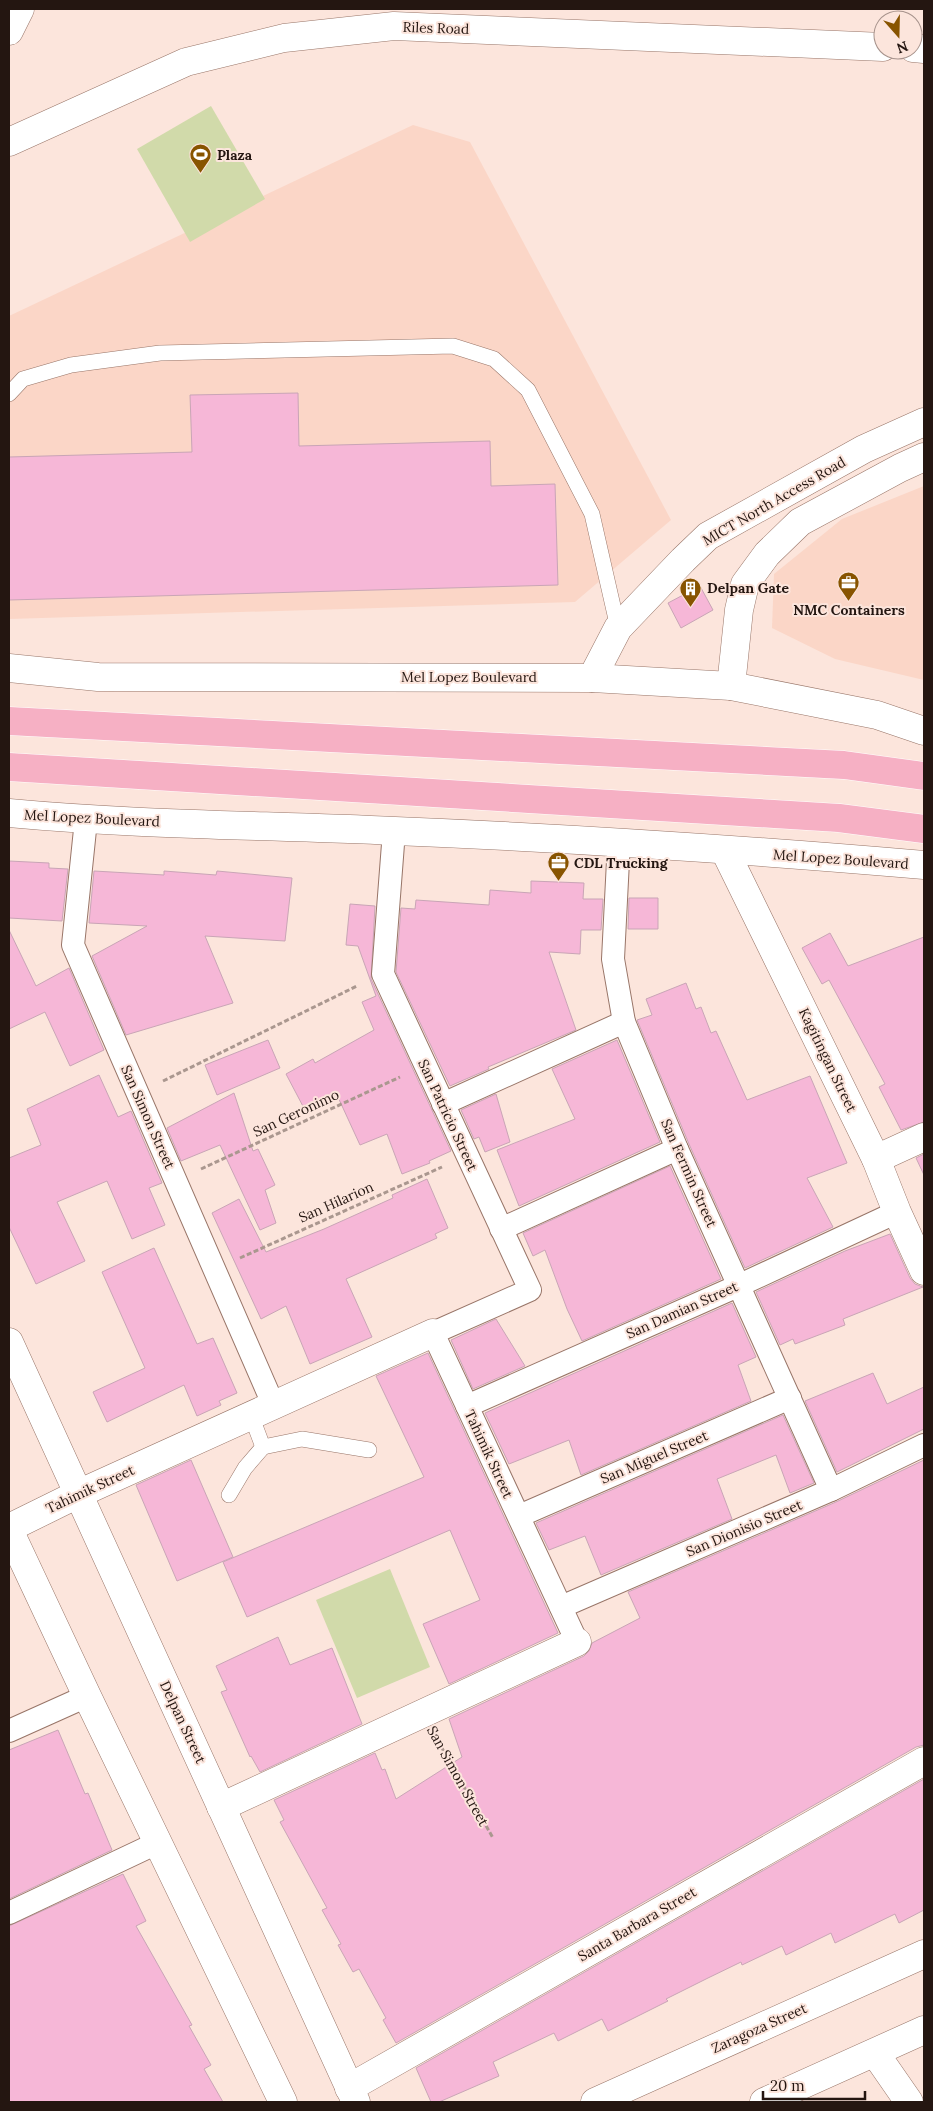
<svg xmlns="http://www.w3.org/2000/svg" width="933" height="2111" font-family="Lora,serif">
	<rect width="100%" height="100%" fill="#fce5dc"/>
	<g fill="#fbd6c7">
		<polygon points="413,125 470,142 671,520 575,602 9,619 9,316"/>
		<polygon points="924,486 924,680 835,659 772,628 774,574 842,519"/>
	</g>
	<g fill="#d1daaa">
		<polygon points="211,106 265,199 190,242 137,149"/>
		<polygon points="390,1569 430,1667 357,1698 316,1600"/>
	</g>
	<g fill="#f6b7d7" stroke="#c9a5b6">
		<polygon points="298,393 299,446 490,441 491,486 555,484 558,585 9,600 9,457 192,452 190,395"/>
		<polygon points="700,586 713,610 681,628 668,603"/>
		<polygon points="9,861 49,863 49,868 68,869 62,921 9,918"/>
		<polygon points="94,871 164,875 164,871 216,875 217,871 292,878 285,941 205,936 233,1003 126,1035 92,956 147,926 89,923"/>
		<polygon points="531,881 584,883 583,899 603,899 601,930 581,930 580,954 549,952 576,1030 488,1067 489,1069 450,1086 396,972 401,908 415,909 416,900 489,905 490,890 531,893"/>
		<polygon points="629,898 658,898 658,929 628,929"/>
		<polygon points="350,904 375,906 371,979 451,1151 429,1161 430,1163 402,1174 387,1134 360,1145 337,1095 306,1112 286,1074 313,1059 315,1063 374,1030 362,1002 376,996 358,946 346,945"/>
		<polygon points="9,930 36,986 69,968 104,1050 70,1066 45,1012 9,1029"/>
		<polygon points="830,933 848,966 924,937 924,1122 901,1130 879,1087 885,1084 829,980 822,984 802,948"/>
		<polygon points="686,983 696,1009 701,1007 711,1033 716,1031 747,1100 810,1076 847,1163 807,1178 833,1227 745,1268 689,1144 637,1020 652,1015 646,999"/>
		<polygon points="268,1040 280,1068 217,1095 205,1065"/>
		<polygon points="617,1040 660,1142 519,1206 497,1150 575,1119 552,1069"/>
		<polygon points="99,1075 118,1117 131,1111 162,1183 149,1188 165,1225 132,1239 107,1181 57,1202 85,1261 36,1284 9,1227 9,1158 41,1145 27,1109"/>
		<polygon points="234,1093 253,1151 258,1149 275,1185 265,1190 276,1223 260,1230 220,1145 181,1161 167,1128"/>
		<polygon points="496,1094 510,1142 485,1152 479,1137 474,1139 461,1110"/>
		<polygon points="924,1154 924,1175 916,1158"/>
		<polygon points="670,1166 721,1279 582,1341 567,1309 545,1250 533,1256 523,1233"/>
		<polygon points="427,1179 448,1228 435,1234 437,1238 346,1279 372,1337 310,1364 286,1306 261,1319 212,1213 239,1199 266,1252 324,1229 393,1198 392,1195"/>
		<polygon points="890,1234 910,1278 915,1284 923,1287 843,1319 845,1325 795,1344 793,1339 780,1345 756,1292 845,1251"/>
		<polygon points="154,1248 197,1344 213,1338 237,1393 219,1401 221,1405 197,1416 184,1385 107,1422 93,1392 145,1368 102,1272"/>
		<polygon points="732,1303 756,1357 738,1365 751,1401 581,1475 569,1440 509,1464 485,1413"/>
		<polygon points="496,1319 525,1366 473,1389 451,1340"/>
		<polygon points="428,1353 558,1633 449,1684 423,1624 480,1600 450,1530 247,1617 223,1562 424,1477 376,1376"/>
		<polygon points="873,1373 887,1404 924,1387 924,1429 837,1472 805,1401"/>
		<polygon points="783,1415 814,1483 790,1493 776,1455 717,1479 732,1519 601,1575 585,1536 549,1550 536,1523"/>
		<polygon points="191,1460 233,1557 177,1581 136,1485"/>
		<polygon points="924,1460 924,1745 916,1747 396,2043 383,2020 386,2018 359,1969 353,1972 338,1945 341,1944 322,1910 327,1908 280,1822 284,1820 274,1800 375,1753 382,1770 385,1769 396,1799 462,1757 449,1719 584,1656 589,1651 592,1643 640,1618 628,1592 836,1502"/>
		<polygon points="278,1637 290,1665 332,1648 362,1724 260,1772 251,1756 250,1757 221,1692 227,1690 216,1666"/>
		<polygon points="58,1730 85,1794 88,1793 112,1850 9,1899 9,1750"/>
		<polygon points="924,1779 924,1910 899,1923 895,1914 835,1943 831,1933 786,1955 782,1946 742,1965 741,1962 708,1978 666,1999 668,2001 608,2031 602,2019 558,2041 554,2033 493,2062 499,2076 439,2102 431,2102 416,2068"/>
		<polygon points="123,1874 146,1921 136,1926 192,2025 189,2026 211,2065 204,2069 223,2102 9,2102 9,1926"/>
	</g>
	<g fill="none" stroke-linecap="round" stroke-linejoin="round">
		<defs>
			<g id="service">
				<polyline points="9,394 23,379 71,365 160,353 453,346 494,359 528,390 592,514 618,628"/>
				<polyline points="251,1415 263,1447 302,1439 369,1450"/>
				<polyline points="229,1495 245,1468 263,1447"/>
			</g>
			<g id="pedestrian">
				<polyline points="86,820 73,945 273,1404"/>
				<polyline points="394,831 383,974 530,1290 433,1333 577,1642"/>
				<polyline points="619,841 613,959 624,1022 677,1149 831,1490"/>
				<polyline points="443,1104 624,1022"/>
				<polyline points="501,1229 677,1149"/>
				<polyline points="467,1406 740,1285 897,1212"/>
				<polyline points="519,1516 790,1398"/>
				<polyline points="561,1607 831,1490 924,1445"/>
				<polyline points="9,1731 87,1696"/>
				<polyline points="9,1913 157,1843"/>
			</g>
			<g id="minor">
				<polyline points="9,31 20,9"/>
				<polyline points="913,48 924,49"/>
				<polyline points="9,142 186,62 284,38 394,26 883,47"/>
				<polyline points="592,678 618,628 683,560 708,536 864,449 924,422"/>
				<polyline points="731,686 739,610 745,584 767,554 800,522 900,468 924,457"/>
				<polyline points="725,851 876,1159 897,1212 924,1271"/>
				<polyline points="876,1159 924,1137"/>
				<polyline points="78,1494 433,1333"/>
				<polyline points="221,1807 577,1642"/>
				<polyline points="875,2053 909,2102"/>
				<polyline points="349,2088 924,1761"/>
			</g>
			<g id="tertiary">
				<polyline points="9,1342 356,2102"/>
				<polyline points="9,1528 78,1494"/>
				<polyline points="9,1530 87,1696 283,2102"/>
				<polyline points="595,2102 924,1954"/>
				<polyline points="764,2102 924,2030"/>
			</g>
			<g id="secondary">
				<polyline points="9,668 98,677 592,678 731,686 877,715 924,731"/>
				<path d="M9 813C137 825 266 825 395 831 572 838 748 850 924 865"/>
			</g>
			<g id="trunk">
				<polyline points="9,721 844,765 924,776"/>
				<polyline points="9,767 839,818 924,829"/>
			</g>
		</defs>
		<use href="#service" stroke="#987568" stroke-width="16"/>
		<use href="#pedestrian" stroke="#987568" stroke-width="24"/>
		<use href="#minor" stroke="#987568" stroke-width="29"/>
		<use href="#tertiary" stroke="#987568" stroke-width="29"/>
		<use href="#secondary" stroke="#987568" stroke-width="29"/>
		<use href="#trunk" stroke="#fff" stroke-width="29"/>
		<g stroke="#aa978f" stroke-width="3" stroke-dasharray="5 2.5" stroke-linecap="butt">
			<polyline points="163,1081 357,986"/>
			<polyline points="201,1169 400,1077"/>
			<polyline points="240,1258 442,1167"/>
			<polyline points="438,1741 493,1838"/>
		</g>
		<use href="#service" stroke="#fff" stroke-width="15"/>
		<use href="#pedestrian" stroke="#fff" stroke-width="22"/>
		<use href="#minor" stroke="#fff" stroke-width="28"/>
		<use href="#tertiary" stroke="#fff" stroke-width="28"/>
		<use href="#secondary" stroke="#fff" stroke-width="28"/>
		<use href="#trunk" stroke="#f6b0c4" stroke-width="28"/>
	</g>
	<defs>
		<symbol id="stadium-pin" viewBox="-11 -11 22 30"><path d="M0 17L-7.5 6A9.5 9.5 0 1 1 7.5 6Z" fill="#885400" stroke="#fce5dc"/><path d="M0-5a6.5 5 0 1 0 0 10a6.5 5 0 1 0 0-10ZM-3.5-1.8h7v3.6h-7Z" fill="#fff"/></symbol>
		<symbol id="office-pin" viewBox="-11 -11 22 30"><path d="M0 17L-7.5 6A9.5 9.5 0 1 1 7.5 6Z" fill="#885400" stroke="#fce5dc"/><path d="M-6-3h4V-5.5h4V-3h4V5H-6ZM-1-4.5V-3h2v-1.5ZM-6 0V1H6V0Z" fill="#fff"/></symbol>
		<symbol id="building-pin" viewBox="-11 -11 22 30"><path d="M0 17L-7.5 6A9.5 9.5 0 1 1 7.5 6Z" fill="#885400" stroke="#fce5dc"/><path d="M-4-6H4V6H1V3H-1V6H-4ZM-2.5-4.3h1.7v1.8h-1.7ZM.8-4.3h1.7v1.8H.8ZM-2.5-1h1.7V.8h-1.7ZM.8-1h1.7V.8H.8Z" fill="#fff"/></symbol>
	</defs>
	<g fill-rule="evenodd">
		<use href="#stadium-pin" x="188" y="142" width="25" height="34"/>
		<use href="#office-pin" x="836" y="570" width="25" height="34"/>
		<use href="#building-pin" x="678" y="576" width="25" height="34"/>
		<use href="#office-pin" x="546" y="850" width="25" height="34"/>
	</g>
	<g text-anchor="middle" stroke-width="4" stroke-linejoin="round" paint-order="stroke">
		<g font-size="14" fill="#241611" stroke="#fce5dc">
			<text transform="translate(436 28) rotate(2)" y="5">Riles Road</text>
			<text transform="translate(774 501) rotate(-30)" y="5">MICT North Access Road</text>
			<text x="469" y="682">Mel Lopez Boulevard</text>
			<text transform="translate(92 818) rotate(3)" y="5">Mel Lopez Boulevard</text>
			<text transform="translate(841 859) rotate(4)" y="5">Mel Lopez Boulevard</text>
			<text transform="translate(828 1060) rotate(64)" y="5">Kagitingan Street</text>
			<text transform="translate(296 1113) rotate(-25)" y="5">San Geronimo</text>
			<text transform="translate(448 1115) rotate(65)" y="5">San Patricio Street</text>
			<text transform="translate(148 1117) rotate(66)" y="5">San Simon Street</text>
			<text transform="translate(689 1173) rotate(66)" y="5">San Fermin Street</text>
			<text transform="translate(336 1202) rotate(-24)" y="5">San Hilarion</text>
			<text transform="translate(682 1310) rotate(-24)" y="5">San Damian Street</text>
			<text transform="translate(489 1454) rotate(65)" y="5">Tahimik Street</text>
			<text transform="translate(654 1457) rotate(-23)" y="5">San Miguel Street</text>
			<text transform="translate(90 1489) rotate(-25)" y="5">Tahimik Street</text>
			<text transform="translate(744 1528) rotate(-23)" y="5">San Dionisio Street</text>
			<text transform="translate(183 1722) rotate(65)" y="5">Delpan Street</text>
			<text transform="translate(458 1776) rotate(61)" y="5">San Simon Street</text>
			<text transform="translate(637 1924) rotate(-30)" y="5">Santa Barbara Street</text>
			<text transform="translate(759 2028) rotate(-24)" y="5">Zaragoza Street</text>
		</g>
		<g font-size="14" font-weight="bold" fill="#241611" stroke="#fce5dc" text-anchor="start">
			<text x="217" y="160">Plaza</text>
			<text x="707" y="593">Delpan Gate</text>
			<text x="849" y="615" text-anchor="middle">NMC Containers</text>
			<text x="574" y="868">CDL Trucking</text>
		</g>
	</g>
	<rect width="933" height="2111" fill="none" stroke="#241611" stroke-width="20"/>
	<g transform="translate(898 35) rotate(160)"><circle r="24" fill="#fce5dc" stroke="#a6928b"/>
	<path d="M0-4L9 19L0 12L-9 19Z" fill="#885400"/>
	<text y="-8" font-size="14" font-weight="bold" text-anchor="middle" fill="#241611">N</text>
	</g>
	<path d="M763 2091v8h102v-8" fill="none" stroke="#241611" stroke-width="2.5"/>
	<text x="770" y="2091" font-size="15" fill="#241611" stroke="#fce5dc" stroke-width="4" paint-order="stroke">20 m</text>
</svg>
